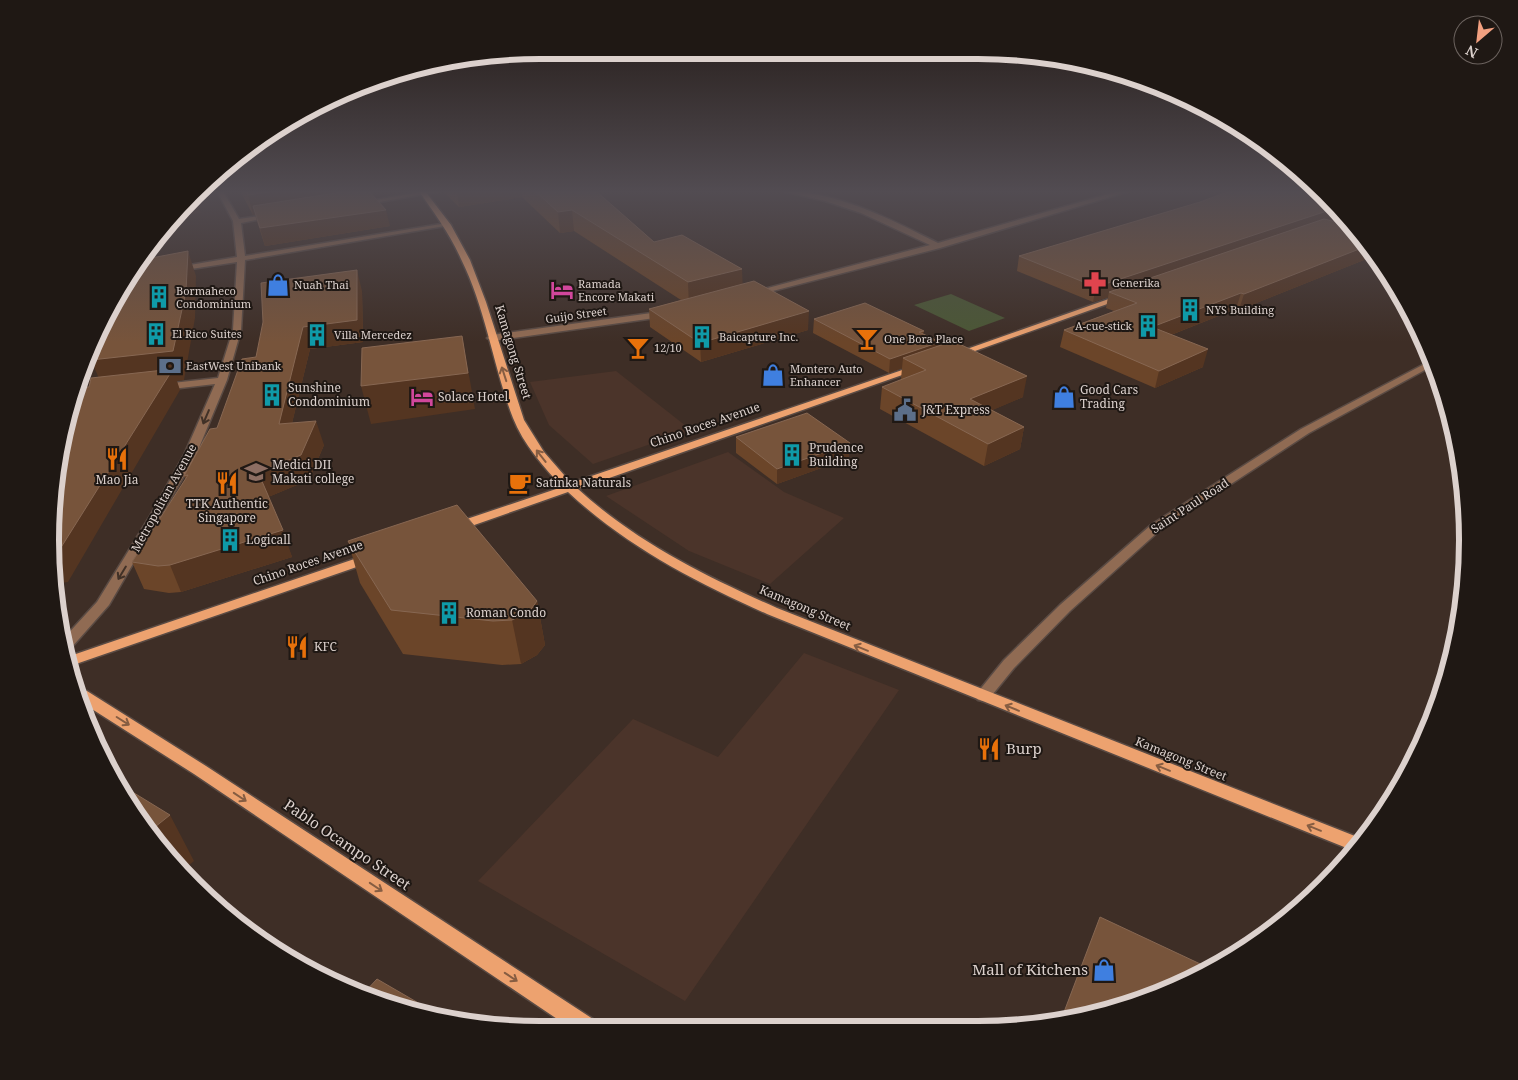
<svg xmlns="http://www.w3.org/2000/svg" width="1518" height="1080" font-family="'Noto Serif',serif">
	<rect width="100%" height="100%" fill="#3e2e26"/>
	<g fill="#4b342a">
		<polygon points="194,197 201,213 171,217"/>
		<polygon points="616,371 691,430 593,464 549,425 530,382"/>
		<polygon points="728,452 784,492 844,518 770,584 689,551 606,496"/>
		<polygon points="804,653 899,690 685,1001 478,881 633,719 718,757"/>
	</g>
	<polygon fill="#4b5735" points="951,294 1005,318 969,331 914,305"/>
	<g fill="none" stroke-linecap="round" stroke-linejoin="round">
		<defs>
			<g id="minor">
				<polygon points="217,191 223,191 239,219 273,214 277,216 241,223 245,256 447,223 451,225 245,260 241,330 227,380 196,455 109,605 71,648 68,649 64,638 97,602 150,516 184,455 215,384 163,390 158,387 163,384 218,378 233,330 237,262 178,271 174,269 178,267 237,257 233,221"/>
				<polygon points="425,191 442,191 362,205 359,203"/>
				<path d="M782 191C837 191 890 219 938 243L1119 191H1130L940 248 753 296V292L930 245 861 213 825 201Z"/>
				<polygon points="666,311 670,314 669,316 492,341 487,338 492,335"/>
				<polygon points="1432,360 1434,365 1309,433 1159,531 1070,611 1014,668 988,700 983,701 978,700 975,696 978,692 1004,660 1060,605 1151,525 1301,429"/>
			</g>
			<g id="major">
				<path d="M419 191H425L451 225 470 260 486 302 524 420 544 452 571 483 914 366H920L922 368 578 489C636 542 705 576 777 608L1365 840 1354 851 767 614C695 582 626 546 568 492L460 530H452L450 527 452 524 562 487C544 467 523 444 513 418 493 366 486 309 461 259 450 234 434 213 419 191Z"/>
				<polygon points="1120,295 1127,297 958,357 955,358 950,355"/>
				<polygon points="369,554 375,558 374,561 73,665 70,656"/>
				<polygon points="80,690 87,691 206,766 596,1021 599,1028 572,1029 194,774 84,704"/>
			</g>
		</defs>
		<use href="#minor" stroke="#5a4b44" stroke-width="3"/>
		<use href="#major" stroke="#5a4b44" stroke-width="3"/>
		<use href="#minor" fill="#906b53" fill-rule="evenodd"/>
		<use href="#major" fill="#eda26f" fill-rule="evenodd"/>
	</g>
	<g fill="#6b4529">
		<polygon points="240,191 369,191 390,226 265,246 255,215 253,215"/>
		<polygon points="443,191 596,191 654,242 743,284 808,330 701,362 650,327 649,309 681,300 574,231 560,233 522,197 459,207"/>
		<polygon points="1315,191 1346,217 1374,256 1239,310 1236,309 1171,335 1203,367 1155,388 1060,347 1064,330 1114,311 1106,308 1108,297 1093,302 1017,271 1019,256"/>
		<polygon points="362,291 363,342 310,349 292,423 324,445 309,480 268,497 292,557 181,592 169,593 144,589 132,562 186,479 184,476 217,428 256,357"/>
		<polygon points="814,319 924,331 923,334 940,342 939,346 1023,397 992,410 1024,427 1020,449 984,466 880,409 882,387 902,380 901,379 902,368 889,373 813,333"/>
		<polygon points="736,437 849,458 777,484 736,453"/>
		<polygon points="348,541 537,601 545,645 537,655 521,664 502,665 403,654 360,583"/>
	</g>
	<g fill="#543521">
		<polygon points="276,191 362,191 253,215 248,195"/>
		<polygon points="457,191 522,191 522,197 459,207"/>
		<polygon points="1336,208 1346,216 1338,214 1336,220 1116,295 1109,292 1108,297 1093,302 1096,287"/>
		<polygon points="386,210 390,226 265,246 260,228"/>
		<polygon points="572,210 574,231 560,233 558,212"/>
		<polygon points="1367,246 1374,256 1239,310 1244,294"/>
		<polygon points="188,251 196,276 195,318 184,380 177,381 180,390 68,582 54,584 54,557 104,390 91,360"/>
		<polygon points="742,269 743,292 689,306 688,282"/>
		<polygon points="357,270 362,291 363,342 310,349 286,448 279,424 303,327"/>
		<polygon points="1241,293 1236,309 1148,344 1152,327"/>
		<polygon points="809,311 808,330 701,362 700,343"/>
		<polygon points="462,336 475,409 371,424 361,386"/>
		<polygon points="940,342 938,356 903,358 902,368 889,373 890,359"/>
		<polygon points="1208,349 1203,367 1155,388 1159,371"/>
		<polygon points="1027,376 1023,397 967,421 970,399"/>
		<polygon points="316,421 324,445 309,480 266,498 258,472"/>
		<polygon points="1024,427 1020,449 984,466 988,444"/>
		<polygon points="850,443 849,458 777,484 777,469"/>
		<polygon points="283,530 292,557 181,592 170,565"/>
		<polygon points="537,601 545,645 537,655 521,664 512,620"/>
		<polygon points="170,815 194,861 181,872 172,863 150,831"/>
	</g>
	<g fill="#77543b" stroke="#876752">
		<polygon points="245,191 276,191 248,195"/>
		<polygon points="348,191 369,191 386,210 260,228 253,206"/>
		<polygon points="535,191 596,191 654,242 682,235 742,269 688,282 572,210 558,212"/>
		<polygon points="1230,191 1315,191 1336,208 1096,287 1019,256 1200,202"/>
		<polygon points="1342,213 1346,216 1338,214"/>
		<polygon points="1324,219 1353,226 1367,246 1244,294 1241,293 1152,327 1208,349 1159,371 1064,330 1137,303 1109,292"/>
		<polygon points="188,251 186,291 173,351 91,360 101,330 146,259"/>
		<polygon points="357,270 357,320 303,327 279,424 316,421 301,455 258,472 283,530 170,565 158,566 132,562 188,475 184,476 210,429 217,428 242,359 256,357 263,322 261,283"/>
		<polygon points="754,281 809,311 700,343 649,309"/>
		<polygon points="865,303 924,331 919,332 940,342 890,359 814,319"/>
		<polygon points="462,336 468,373 361,386 362,348"/>
		<polygon points="953,341 1027,376 970,399 1024,427 988,444 882,387 926,370 903,358"/>
		<polygon points="173,369 55,557 54,557 54,476 78,388 89,387 91,378"/>
		<polygon points="807,413 850,443 777,469 736,437"/>
		<polygon points="457,505 537,601 529,612 512,620 493,621 391,610 348,541"/>
		<polygon points="121,785 170,815 150,831 120,786"/>
		<polygon points="1100,917 1211,969 1194,980 1061,1020"/>
		<polygon points="377,979 446,1019 413,1013 363,994"/>
	</g>
	<defs><path id="oneway-shaft" d="M-6 0H5M1.5-3L5.5 0L1.5 3" fill="none" stroke-width="1.6" stroke-linecap="round" stroke-linejoin="round" transform="scale(1.25)"/></defs>
	<g stroke="#865d42">
		<use href="#oneway-shaft" transform="translate(504 374) rotate(-108)"/>
		<use href="#oneway-shaft" transform="translate(541 456) rotate(-128)"/>
		<use href="#oneway-shaft" transform="translate(861 648) rotate(-158)"/>
		<use href="#oneway-shaft" transform="translate(1012 708) rotate(-158)"/>
		<use href="#oneway-shaft" transform="translate(123 721) rotate(32)"/>
		<use href="#oneway-shaft" transform="translate(1163 768) rotate(-158)"/>
		<use href="#oneway-shaft" transform="translate(240 797) rotate(34)"/>
		<use href="#oneway-shaft" transform="translate(1314 828) rotate(-158)"/>
		<use href="#oneway-shaft" transform="translate(376 887) rotate(34)"/>
		<use href="#oneway-shaft" transform="translate(511 977) rotate(34)"/>
	</g>
	<g stroke="#413127">
		<use href="#oneway-shaft" transform="translate(206 417) rotate(113)"/>
		<use href="#oneway-shaft" transform="translate(122 573) rotate(121)"/>
	</g>
	<linearGradient id="sky" x2="0" y2="1"><stop stop-color="#221915"/><stop offset="0.56" stop-color="#524c52"/><stop offset="1" stop-color="#524c52" stop-opacity="0"/></linearGradient>
	<rect width="1518" height="342" fill="url(#sky)"/>
	<defs>
		<symbol id="pharmacy-bare" viewBox="-9 -9 18 18"><path d="M-2-6h4v4h4v4h-4v4h-4v-4h-4v-4h4Z" fill="#e0444e" stroke="#1f1814" stroke-width="2.5" paint-order="stroke"/></symbol>
		<symbol id="shop-bare" viewBox="-9 -9 18 18"><path d="M-5-2.5h2.3a2.7 3.5 0 0 1 5.4 0H5L5.5 6h-11ZM-1.5-2.5h3a1.5 2.3 0 0 0-3 0Z" fill="#3f7fe0" stroke="#1f1814" stroke-width="2.5" paint-order="stroke"/></symbol>
		<symbol id="hotel-bare" viewBox="-9 -9 18 18"><path d="M-6-4.5h1.5V1H6V5H4.5V3h-9V5H-6ZM-4 0a1.8 1.8 0 1 1 3.6 0ZM.5 0V-2.5h3Q6-2.5 6 0Z" fill="#d1479c" stroke="#1f1814" stroke-width="2.5" paint-order="stroke"/></symbol>
		<symbol id="building-bare" viewBox="-9 -9 18 18"><path d="M-4-6H4V6H1V3H-1V6H-4ZM-2.5-4.3h1.7v1.8h-1.7ZM.8-4.3h1.7v1.8H.8ZM-2.5-1h1.7V.8h-1.7ZM.8-1h1.7V.8H.8Z" fill="#0f9aa8" stroke="#1f1814" stroke-width="2.5" paint-order="stroke"/></symbol>
		<symbol id="bar-bare" viewBox="-9 -9 18 18"><path d="M-6-5H6L.8 .8V4.5H3.5V6h-7V4.5H-.8V.8Z" fill="#e8710a" stroke="#1f1814" stroke-width="2.5" paint-order="stroke"/></symbol>
		<symbol id="bank-bare" viewBox="-9 -9 18 18"><path d="M-6-4H6V4H-6ZM0-2.3a2.3 2.3 0 1 0 0 4.6a2.3 2.3 0 1 0 0-4.6Z" fill="#5c6f8a" stroke="#1f1814" stroke-width="2.5" paint-order="stroke"/></symbol>
		<symbol id="civic-bare" viewBox="-9 -9 18 18"><path d="M-.6-6.5H3V-4.5H.6V-3L4-1V1h2V6H-6V1h2V-1L-.6-3ZM-1.2 2.5V6h2.4V2.5Z" fill="#5c6f8a" stroke="#1f1814" stroke-width="2.5" paint-order="stroke"/></symbol>
		<symbol id="restaurant-bare" viewBox="-9 -9 18 18"><path d="M-5-6h1v4h1v-4h1v4h1v-4h1v5L-1.5 .5V6h-2V.5L-5-1ZM5-6V6H3V1.5H1.5Q1.5-4 5-6Z" fill="#e8710a" stroke="#1f1814" stroke-width="2.5" paint-order="stroke"/></symbol>
		<symbol id="university-bare" viewBox="-9 -9 18 18"><path d="M0-5L7-2L0 1L-7-2ZM-4 1L0 2.5L4 1V4Q0 6-4 4Z" fill="#8d6e63" stroke="#1f1814" stroke-width="2.5" paint-order="stroke"/></symbol>
		<symbol id="cafe-bare" viewBox="-9 -9 18 18"><path d="M-5.5-4.5H6V0H3Q3 3.5 0 3.5H-2.5Q-5.5 3.5-5.5 0ZM3-3.2v2h1.7v-2ZM-6 4.5H4V6H-6Z" fill="#e8710a" stroke="#1f1814" stroke-width="2.5" paint-order="stroke"/></symbol>
	</defs>
	<g fill-rule="evenodd">
		<use href="#pharmacy-bare" x="1079" y="267" width="32" height="32"/>
		<use href="#shop-bare" x="262" y="269" width="32" height="32"/>
		<use href="#hotel-bare" x="546" y="274" width="32" height="32"/>
		<use href="#building-bare" x="143" y="281" width="32" height="32"/>
		<use href="#building-bare" x="1174" y="294" width="32" height="32"/>
		<use href="#building-bare" x="1132" y="310" width="32" height="32"/>
		<use href="#building-bare" x="140" y="318" width="32" height="32"/>
		<use href="#building-bare" x="301" y="319" width="32" height="32"/>
		<use href="#building-bare" x="686" y="321" width="32" height="32"/>
		<use href="#bar-bare" x="851" y="323" width="32" height="32"/>
		<use href="#bar-bare" x="622" y="332" width="32" height="32"/>
		<use href="#bank-bare" x="154" y="350" width="32" height="32"/>
		<use href="#shop-bare" x="757" y="359" width="32" height="32"/>
		<use href="#building-bare" x="256" y="379" width="32" height="32"/>
		<use href="#hotel-bare" x="406" y="381" width="32" height="32"/>
		<use href="#shop-bare" x="1048" y="381" width="32" height="32"/>
		<use href="#civic-bare" x="889" y="394" width="32" height="32"/>
		<use href="#building-bare" x="776" y="439" width="32" height="32"/>
		<use href="#restaurant-bare" x="101" y="443" width="32" height="32"/>
		<use href="#university-bare" x="240" y="456" width="32" height="32"/>
		<use href="#restaurant-bare" x="211" y="467" width="32" height="32"/>
		<use href="#cafe-bare" x="504" y="467" width="32" height="32"/>
		<use href="#building-bare" x="214" y="524" width="32" height="32"/>
		<use href="#building-bare" x="433" y="597" width="32" height="32"/>
		<use href="#restaurant-bare" x="281" y="631" width="32" height="32"/>
		<use href="#restaurant-bare" x="973" y="733" width="32" height="32"/>
		<use href="#shop-bare" x="1088" y="954" width="32" height="32"/>
	</g>
	<g text-anchor="middle" stroke-width="4" stroke-linejoin="round" paint-order="stroke">
		<g font-size="11" fill="#dcd1cd" stroke="#1f1814" text-anchor="start">
			<text x="1112" y="287">Generika</text>
			<text x="578" y="288">Ramada<tspan x="578" dy="13">Encore Makati</tspan></text>
			<text x="294" y="289">Nuah Thai</text>
			<text x="176" y="295">Bormaheco<tspan x="176" dy="13">Condominium</tspan></text>
			<text x="1206" y="314">NYS Building</text>
			<text x="1132" y="330" text-anchor="end">A-cue-stick</text>
			<text x="172" y="338">El Rico Suites</text>
			<text x="334" y="339">Villa Mercedez</text>
			<text x="719" y="341">Baicapture Inc.</text>
			<text x="884" y="343">One Bora Place</text>
			<text x="654" y="352">12/10</text>
			<text x="186" y="370">EastWest Unibank</text>
			<text x="790" y="373">Montero Auto<tspan x="790" dy="13">Enhancer</tspan></text>
		</g>
		<g font-size="11" fill="#dcd1cd" stroke="#1f1814">
			<text transform="translate(576 315) rotate(-8)" y="4">Guijo Street</text>
		</g>
		<g font-size="12" fill="#dcd1cd" stroke="#1f1814">
			<text transform="translate(513 352) rotate(73)" y="4">Kamagong Street</text>
			<text transform="translate(705 425) rotate(-19)" y="4">Chino Roces Avenue</text>
			<text transform="translate(164 498) rotate(-61)" y="4">Metropolitan Avenue</text>
			<text transform="translate(1190 506) rotate(-33)" y="4">Saint Paul Road</text>
			<text transform="translate(308 563) rotate(-19)" y="4">Chino Roces Avenue</text>
			<text transform="translate(805 608) rotate(23)" y="4">Kamagong Street</text>
			<text transform="translate(1181 759) rotate(22)" y="4">Kamagong Street</text>
		</g>
		<g font-size="12" fill="#dcd1cd" stroke="#1f1814" text-anchor="start">
			<text x="288" y="392">Sunshine<tspan x="288" dy="14">Condominium</tspan></text>
			<text x="1080" y="394">Good Cars<tspan x="1080" dy="14">Trading</tspan></text>
			<text x="438" y="401">Solace Hotel</text>
			<text x="922" y="414">J&amp;T Express</text>
			<text x="809" y="452">Prudence<tspan x="809" dy="14">Building</tspan></text>
			<text x="272" y="469">Medici DII<tspan x="272" dy="14">Makati college</tspan></text>
			<text x="117" y="484" text-anchor="middle">Mao Jia</text>
			<text x="536" y="487">Satinka Naturals</text>
			<text x="227" y="508" text-anchor="middle">TTK Authentic<tspan x="227" dy="14">Singapore</tspan></text>
			<text x="246" y="544">Logicall</text>
			<text x="466" y="617">Roman Condo</text>
			<text x="314" y="651">KFC</text>
		</g>
		<g font-size="15" fill="#dcd1cd" stroke="#1f1814" text-anchor="start">
			<text x="1006" y="754">Burp</text>
			<text x="1088" y="975" text-anchor="end">Mall of Kitchens</text>
		</g>
		<g font-size="15" fill="#dcd1cd" stroke="#1f1814">
			<text transform="translate(347 845) rotate(34)" y="5">Pablo Ocampo Street</text>
		</g>
	</g>
	<path d="M0 0H1518V1080H0ZM540 59H978A481 481 0 0 1 1459 540V540A481 481 0 0 1 978 1021H540A481 481 0 0 1 59 540V540A481 481 0 0 1 540 59Z" fill="#1f1814" fill-rule="evenodd"/>
	<path fill="none" stroke="#dcd1cd" stroke-width="6" d="M540 59H978A481 481 0 0 1 1459 540V540A481 481 0 0 1 978 1021H540A481 481 0 0 1 59 540V540A481 481 0 0 1 540 59Z"/>
	<g transform="translate(1478 40) rotate(208)"><circle r="24" fill="#1f1814" stroke="#6b625e"/>
	<path d="M0-4L9 19L0 12L-9 19Z" fill="#f2a080"/>
	<text y="-8" font-size="14" font-weight="bold" text-anchor="middle" fill="#dcd1cd">N</text>
	</g>
</svg>
